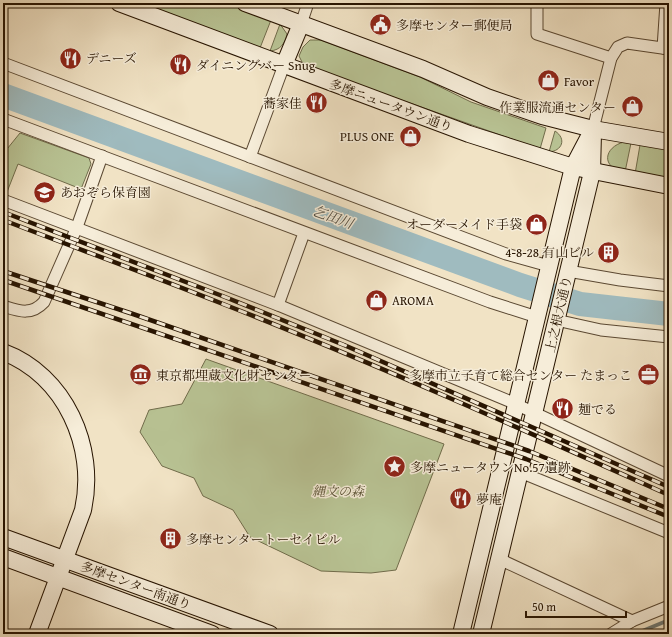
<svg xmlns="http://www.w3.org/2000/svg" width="672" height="637" font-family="'Gentium Book Plus','Noto Serif JP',serif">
	<rect width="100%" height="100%" fill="#f1e3c5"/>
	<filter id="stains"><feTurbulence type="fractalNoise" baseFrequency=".005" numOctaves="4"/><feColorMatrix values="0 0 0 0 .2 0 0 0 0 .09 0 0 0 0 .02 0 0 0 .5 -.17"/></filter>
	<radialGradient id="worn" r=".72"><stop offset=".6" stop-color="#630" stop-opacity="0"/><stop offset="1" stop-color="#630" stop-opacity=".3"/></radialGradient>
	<g fill="#b9c495" stroke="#706c4b">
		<polygon points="139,3 226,3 271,20 260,48"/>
		<path d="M280 24 287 34C285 43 281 50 270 51Z"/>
		<polygon points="310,40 321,40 420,77 471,102 546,128 540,149 308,67 302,62 299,56 303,47"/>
		<path d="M555 131C567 139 562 151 549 152Z"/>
		<polygon points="20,133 89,158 91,164 81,189 18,164 7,192 3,190 3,154"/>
		<path d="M624 142 631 143 625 172C600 168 604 147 624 142Z"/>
		<polygon points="640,145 669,149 669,179 635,174"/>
		<polygon points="206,359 444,444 396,570 371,573 321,571 250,537 233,510 203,496 194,478 162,466 140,432 149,410 182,404"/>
	</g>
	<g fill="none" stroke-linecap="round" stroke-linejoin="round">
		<polyline stroke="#6f7873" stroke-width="4" points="635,634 669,620"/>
		<polyline stroke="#9fbbbf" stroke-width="24" points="3,95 520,285 580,304 669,314"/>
		<defs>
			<g id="street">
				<polyline points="537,3 537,34 611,58"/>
				<polyline points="301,24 308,3"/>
				<polyline points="663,48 666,3"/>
				<polyline points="3,63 506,254 549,266"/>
				<polyline points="3,119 490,302 537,317"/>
				<polyline points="593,129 611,58 618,47 627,43 669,49"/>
				<polyline points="250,157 284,65"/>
				<polyline points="3,200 278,305 509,401 669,476"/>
				<polyline points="568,271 620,280 669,286"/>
				<polyline points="278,305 304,233"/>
				<path d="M3 306C19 311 31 316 44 302L77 227 102 156"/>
				<polyline points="556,320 601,330 669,337"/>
				<polyline points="520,472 669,533"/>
				<polyline points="499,559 632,621"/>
				<polyline points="611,634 632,621 669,606"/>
			</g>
			<g id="secondary">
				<polyline points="119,3 469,134 573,167 669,186"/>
				<polyline points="245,3 423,69 487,97 542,116 593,129 669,142"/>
				<polyline points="284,65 301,24"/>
				<path d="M3 352C65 375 97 447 83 510L37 634"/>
				<polyline points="3,537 270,634"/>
				<polyline points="3,557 212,634"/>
				<polyline points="461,634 573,167 593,129"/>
				<polyline points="481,634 592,172 593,133"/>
			</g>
		</defs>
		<use href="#street" stroke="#5a4832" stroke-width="13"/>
		<use href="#secondary" stroke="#271401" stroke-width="18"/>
		<use href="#street" stroke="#f6edd9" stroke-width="11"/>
		<use href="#secondary" stroke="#f6edd9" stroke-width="16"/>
		<defs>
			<g id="rail">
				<polyline points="3,212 225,297 344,345 669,487"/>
				<path d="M3 220C76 248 150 275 223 304 374 363 521 429 669 495"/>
				<polyline points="3,271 133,314 529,451 669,509"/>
				<polyline points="3,280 526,459 669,517"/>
			</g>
		</defs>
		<use href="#rail" stroke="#271401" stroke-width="4.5"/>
		<use href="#rail" stroke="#f6edd9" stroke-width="3" stroke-dasharray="9" stroke-linecap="butt"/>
	</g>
	<defs>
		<symbol id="civic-disc" viewBox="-11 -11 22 22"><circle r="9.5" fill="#8f2418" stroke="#f6edd9"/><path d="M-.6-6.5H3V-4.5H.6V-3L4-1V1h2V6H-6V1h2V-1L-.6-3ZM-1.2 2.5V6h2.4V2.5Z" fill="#fff"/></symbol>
		<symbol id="restaurant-disc" viewBox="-11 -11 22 22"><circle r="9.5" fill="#8f2418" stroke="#f6edd9"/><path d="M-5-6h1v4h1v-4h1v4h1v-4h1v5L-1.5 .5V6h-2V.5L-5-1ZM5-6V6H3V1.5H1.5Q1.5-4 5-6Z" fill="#fff"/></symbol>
		<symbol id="shop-disc" viewBox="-11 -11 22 22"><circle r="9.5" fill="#8f2418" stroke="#f6edd9"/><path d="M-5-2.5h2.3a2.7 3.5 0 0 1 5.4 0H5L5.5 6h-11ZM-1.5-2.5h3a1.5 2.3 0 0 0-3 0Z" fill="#fff"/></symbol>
		<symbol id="school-disc" viewBox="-11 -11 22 22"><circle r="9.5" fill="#8f2418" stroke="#f6edd9"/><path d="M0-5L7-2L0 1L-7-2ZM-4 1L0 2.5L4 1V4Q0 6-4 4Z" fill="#fff"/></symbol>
		<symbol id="building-disc" viewBox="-11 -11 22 22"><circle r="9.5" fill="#8f2418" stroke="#f6edd9"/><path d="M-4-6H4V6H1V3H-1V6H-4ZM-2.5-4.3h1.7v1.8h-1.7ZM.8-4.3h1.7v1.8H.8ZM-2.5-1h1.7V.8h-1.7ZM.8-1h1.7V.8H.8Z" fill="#fff"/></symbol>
		<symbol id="museum-disc" viewBox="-11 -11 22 22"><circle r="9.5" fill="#8f2418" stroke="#f6edd9"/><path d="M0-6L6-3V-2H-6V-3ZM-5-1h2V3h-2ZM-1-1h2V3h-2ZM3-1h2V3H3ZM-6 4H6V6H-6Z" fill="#fff"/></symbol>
		<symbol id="office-disc" viewBox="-11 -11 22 22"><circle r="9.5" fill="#8f2418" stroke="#f6edd9"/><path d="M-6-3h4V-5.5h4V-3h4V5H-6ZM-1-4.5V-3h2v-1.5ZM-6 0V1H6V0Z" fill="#fff"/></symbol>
		<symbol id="sight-disc" viewBox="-11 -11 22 22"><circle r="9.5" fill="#8f2418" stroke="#f6edd9"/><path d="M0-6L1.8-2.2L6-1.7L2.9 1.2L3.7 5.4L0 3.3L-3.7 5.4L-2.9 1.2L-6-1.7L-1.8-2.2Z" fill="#fff"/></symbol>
	</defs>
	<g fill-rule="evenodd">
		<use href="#civic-disc" x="368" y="12" width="25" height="25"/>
		<use href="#restaurant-disc" x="58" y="46" width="25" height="25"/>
		<use href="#restaurant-disc" x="168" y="52" width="25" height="25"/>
		<use href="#shop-disc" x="536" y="68" width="25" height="25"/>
		<use href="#restaurant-disc" x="304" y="90" width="25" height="25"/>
		<use href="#shop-disc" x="620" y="94" width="25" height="25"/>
		<use href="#shop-disc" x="398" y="124" width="25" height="25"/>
		<use href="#school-disc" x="32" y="180" width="25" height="25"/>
		<use href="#shop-disc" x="524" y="212" width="25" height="25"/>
		<use href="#building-disc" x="596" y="240" width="25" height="25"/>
		<use href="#shop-disc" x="364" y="288" width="25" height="25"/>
		<use href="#museum-disc" x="128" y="362" width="25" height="25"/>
		<use href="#office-disc" x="636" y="362" width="25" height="25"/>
		<use href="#restaurant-disc" x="550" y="396" width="25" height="25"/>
		<use href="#sight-disc" x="382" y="454" width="25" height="25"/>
		<use href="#restaurant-disc" x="448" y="486" width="25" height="25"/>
		<use href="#building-disc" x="158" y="526" width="25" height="25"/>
	</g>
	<g text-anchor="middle" stroke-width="3" stroke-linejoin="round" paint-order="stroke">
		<g font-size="13" fill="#271401" stroke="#f6edd9" text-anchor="start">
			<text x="396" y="30">多摩センター郵便局</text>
			<text x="86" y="63">デニーズ</text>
			<text x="196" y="70">ダイニングバー Snug</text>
			<text x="564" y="86">Favor</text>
			<text x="302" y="108" text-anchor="end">蕎家佳</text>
			<text x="616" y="112" text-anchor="end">作業服流通センター</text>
			<text x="394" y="141" text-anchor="end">PLUS ONE</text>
			<text x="60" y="197">あおぞら保育園</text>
			<text x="522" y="229" text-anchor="end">オーダーメイド手袋</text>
			<text x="594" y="257" text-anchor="end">4-8-28 有山ビル</text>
			<text x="392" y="305">AROMA</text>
			<text x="156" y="380">東京都埋蔵文化財センター</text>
			<text x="632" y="380" text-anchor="end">多摩市立子育て総合センター たまっこ</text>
			<text x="578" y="414">麺でる</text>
			<text x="410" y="472">多摩ニュータウンNo.57遺跡</text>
			<text x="476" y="504">夢庵</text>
			<text x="186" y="544">多摩センタートーセイビル</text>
		</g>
		<g font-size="13" fill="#271401" stroke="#f6edd9">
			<text transform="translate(391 105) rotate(20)" y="5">多摩ニュータウン通り</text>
			<text transform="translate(558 314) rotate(-77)" y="5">上之根大通り</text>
			<text transform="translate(136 585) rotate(20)" y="5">多摩センター南通り</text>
		</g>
		<g font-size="13" font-style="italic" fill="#5a5235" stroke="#f6edd9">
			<text x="338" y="496">縄文の森</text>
		</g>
		<g font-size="14" font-style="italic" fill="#514e44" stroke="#f6edd9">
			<text transform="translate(333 217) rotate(20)" y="5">乞田川</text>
		</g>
	</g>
	<rect width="672" height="637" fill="none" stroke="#f1e3c5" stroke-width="16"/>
	<rect x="4" y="4" width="664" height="629" fill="none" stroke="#271401" stroke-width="2"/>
	<rect x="8" y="8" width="656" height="621" fill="none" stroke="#271401"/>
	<path d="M526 611v6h100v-6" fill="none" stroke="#271401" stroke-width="2"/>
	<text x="532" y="611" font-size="12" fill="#271401" stroke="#f6edd9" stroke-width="3" paint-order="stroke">50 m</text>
	<rect width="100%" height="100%" filter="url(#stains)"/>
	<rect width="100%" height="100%" fill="url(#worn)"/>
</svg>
